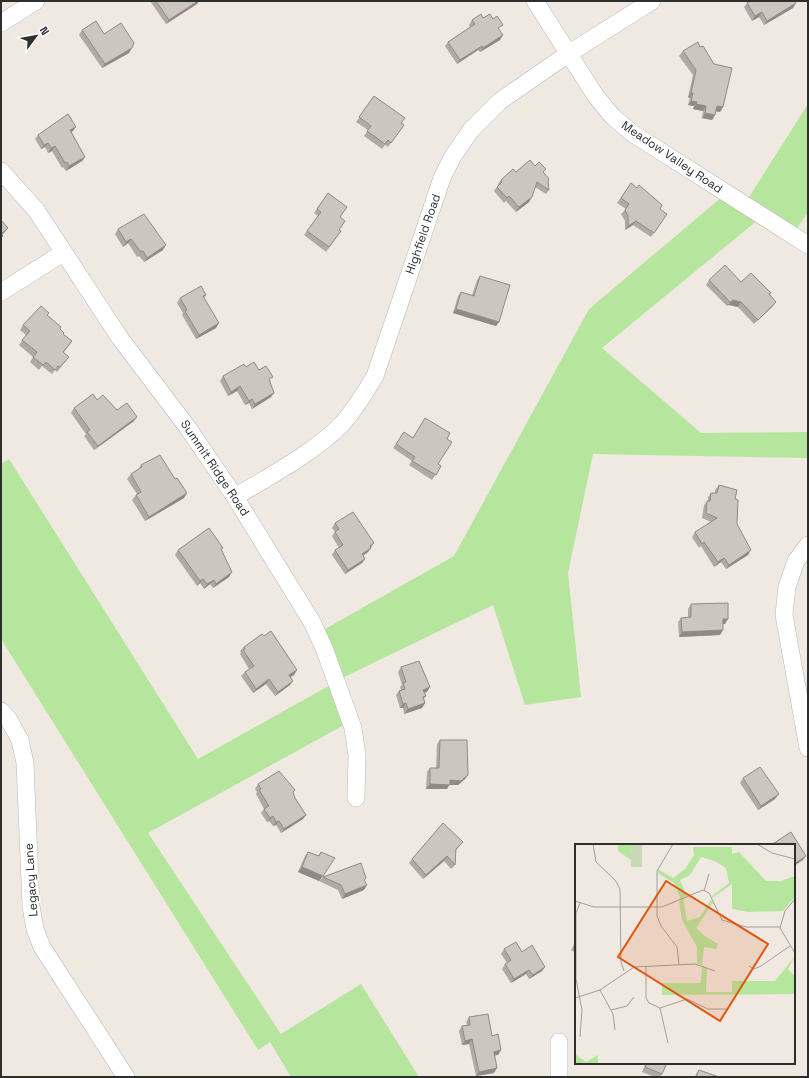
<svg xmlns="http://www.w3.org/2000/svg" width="809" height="1078" font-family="'Space Grotesk',sans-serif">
	<rect width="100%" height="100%" fill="#efe9e1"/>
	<g fill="#b6e59e">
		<polygon points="808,104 808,212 797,228 770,210 602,348 701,433 808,432 808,458 593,454 568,573 581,697 525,705 493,605 344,677 325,629 454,556 589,309 722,197 740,208 749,197"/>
		<polygon points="9,459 198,759 332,684 344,725 148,833 281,1034 361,984 419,1077 291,1077 270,1042 258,1050 1,639 1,464"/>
	</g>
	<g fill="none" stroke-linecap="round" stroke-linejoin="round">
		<defs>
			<g id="minor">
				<polyline points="535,1 595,95 612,116 632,133 808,245"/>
				<polyline points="1,23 36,1"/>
				<polyline points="1,171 36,210 120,338 188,428 235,497 312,622 324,648 353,728 357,755 356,798"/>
				<polyline points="1,292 63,253"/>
				<path d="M235 497C271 475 312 454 342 424 355 409 365 393 375 376L442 178 453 156 471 130 500 101 568 54 652 1"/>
				<polyline points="808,545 796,561 787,587 784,615 808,748"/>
				<polyline points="1,711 9,720 20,740 25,763 31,906 35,929 42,947 126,1077"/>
				<polyline points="559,1042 559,1077"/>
			</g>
		</defs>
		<use href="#minor" stroke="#b4b7c1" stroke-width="18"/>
		<use href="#minor" stroke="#fff" stroke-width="17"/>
	</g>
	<g fill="#afaba4">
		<polygon points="150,1 199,1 197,4 166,24"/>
		<polygon points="750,1 795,1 793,8 764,25 759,17 752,21 744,7 747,3"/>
		<polygon points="483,18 499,30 500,40 480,52 478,50 457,64 445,46 448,42 470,27 469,25 472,20"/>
		<polygon points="82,30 104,34 129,53 102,68 79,35"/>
		<polygon points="683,51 723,107 720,112 716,111 712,120 702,118 703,111 693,109 694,106 688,105 690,98 688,97 693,75 679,56"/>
		<polygon points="374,96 404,125 388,147 385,145 382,149 364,136 368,130 356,122"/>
		<polygon points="73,131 71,132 85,157 82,161 66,171 63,167 62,168 52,151 48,153 45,147 41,149 35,139 38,135"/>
		<polygon points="535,166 544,173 549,179 548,181 549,190 546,194 535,187 529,202 516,212 506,201 504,203 494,191 498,185 498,184 501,180 516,172"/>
		<polygon points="631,183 660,209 667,214 651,237 633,225 625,230 625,221 621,214 626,209 617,203"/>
		<polygon points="328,193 340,217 339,230 341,231 326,252 304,235 318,216 314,213"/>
		<polygon points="118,229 163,250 144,262 139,256 137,257 128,243 123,247 115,234"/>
		<polygon points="480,276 499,322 496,326 453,313 458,296 461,292 472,295 477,280"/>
		<polygon points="709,280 741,282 770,295 773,306 754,324 738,307 729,305 727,306 706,285"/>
		<polygon points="206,295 204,298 216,328 196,339 182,315 183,313 177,303 180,298"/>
		<polygon points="47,315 60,329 63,334 72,341 64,352 66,361 57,372 55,370 52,374 42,366 39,370 30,362 33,357 19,345 26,335 20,330 23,325"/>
		<polygon points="246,367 259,370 270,381 271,397 252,409 249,403 245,405 237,391 228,396 220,381 223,376"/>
		<polygon points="97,400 117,410 134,421 94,450 84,436 86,434 71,413 74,408"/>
		<polygon points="425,418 447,439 438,464 441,466 432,480 409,465 412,461 393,448 404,432 413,438"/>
		<polygon points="141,465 184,498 145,521 132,500 136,495 137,494 127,479 131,474 138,470"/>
		<polygon points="719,485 735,499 737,524 748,555 726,569 721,562 714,567 701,546 699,548 692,537 695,532 711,522 702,518 704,505 708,501 708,497 711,493 715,493 715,490"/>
		<polygon points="335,523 374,543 368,552 363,556 365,559 362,563 345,574 332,555 335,550 339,548 332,536 335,532 332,528"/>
		<polygon points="178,550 221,550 229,577 213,588 210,584 204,589 200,583 197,586 175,555"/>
		<polygon points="691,604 725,624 723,624 720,635 679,637 678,622 681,618 688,617 688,609"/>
		<polygon points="264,636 297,670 294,675 290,677 290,685 275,696 266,684 253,693 241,676 245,672 249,669 240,654 241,652 240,651 244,647"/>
		<polygon points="401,667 427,692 424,693 426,696 424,699 425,703 422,708 404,714 403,708 400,708 396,695 399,691 401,690 400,687 402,685 398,672"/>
		<polygon points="440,740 468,775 465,779 458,785 449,785 447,789 426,789 427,772 430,768 436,768 437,744"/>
		<polygon points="743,778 775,799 758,810 740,783"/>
		<polygon points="258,784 295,790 293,793 295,798 306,815 303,819 281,833 276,825 273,826 269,821 267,822 261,813 264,809 256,794 257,792 255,789"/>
		<polygon points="460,846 456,850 455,865 451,869 444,861 423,879 409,863 412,859"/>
		<polygon points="308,852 318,856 321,852 319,881 298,872 305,856"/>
		<polygon points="323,877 365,881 364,890 342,899 338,890 319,881"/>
		<polygon points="576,941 576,953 571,950"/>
		<polygon points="504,949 522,952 542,971 529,979 526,974 511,983 502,969 505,964 507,963 501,954"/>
		<polygon points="469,1017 492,1036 501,1050 498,1055 494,1055 494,1073 476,1076 469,1044 462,1045 459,1031 462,1026 467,1025 466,1022"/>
		<polygon points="646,1063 667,1063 662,1074 660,1077 655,1077 642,1072"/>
		<polygon points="699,1070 719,1077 695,1077 696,1074"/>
	</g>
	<g fill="#8e8b86">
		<polygon points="198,1 199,1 197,4 166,24 169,20"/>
		<polygon points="796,3 793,8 764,25 767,21"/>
		<polygon points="762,12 759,17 752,21 755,16"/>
		<polygon points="503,35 500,40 480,52 483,48"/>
		<polygon points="482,46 478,50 457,64 460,60"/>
		<polygon points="132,48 129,53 102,68 105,64"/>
		<polygon points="691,93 693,93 690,98 688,97"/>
		<polygon points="691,101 697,102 694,106 688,105"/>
		<polygon points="696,104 706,106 703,111 693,109"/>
		<polygon points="717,106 723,107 720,112 714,111"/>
		<polygon points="705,113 715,115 712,120 702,118"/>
		<polygon points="76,127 73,131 67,134 70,130"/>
		<polygon points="48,143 45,147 41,149 44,145"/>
		<polygon points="55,146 52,151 48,153 51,148"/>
		<polygon points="85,157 82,161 66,171 69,166"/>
		<polygon points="532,197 529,202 516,212 519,207"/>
		<polygon points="636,221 633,225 625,230 628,226"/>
		<polygon points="8,228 5,232 1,236 1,234"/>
		<polygon points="131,239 128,243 123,247 126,242"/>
		<polygon points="166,245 163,250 144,262 147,258"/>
		<polygon points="733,300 741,302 738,307 729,305 727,306"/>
		<polygon points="776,302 773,306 754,324"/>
		<polygon points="456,309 499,322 496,326 453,313"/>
		<polygon points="219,323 216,328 196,339 199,335"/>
		<polygon points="240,386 237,391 228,396 231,392"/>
		<polygon points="274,393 271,397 252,409 255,404"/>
		<polygon points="252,399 249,403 245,405 249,401"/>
		<polygon points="137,417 134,421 94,450 98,446"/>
		<polygon points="187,493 184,498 145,521 149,517"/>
		<polygon points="371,548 368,552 359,558 362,554"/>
		<polygon points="751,550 748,555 726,569 729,565"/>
		<polygon points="724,558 721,562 714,567 718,562"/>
		<polygon points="365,559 362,563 345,574 348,570"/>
		<polygon points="232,572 229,577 213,588 216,584"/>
		<polygon points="203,579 200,583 197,586 200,581"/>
		<polygon points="214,580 210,584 204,589 207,584"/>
		<polygon points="723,619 728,619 725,624 720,624"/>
		<polygon points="723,630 720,635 679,637 682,632"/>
		<polygon points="297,670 294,675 286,680 289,675"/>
		<polygon points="269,679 266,684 253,693 256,689"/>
		<polygon points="293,681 290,685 275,696 278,692"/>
		<polygon points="430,687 427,692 420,694 423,690"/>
		<polygon points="406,703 403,708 400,708 403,704"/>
		<polygon points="425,703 422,708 404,714 408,709"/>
		<polygon points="468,775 465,779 458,785 449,785 447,789 426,789 430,784"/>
		<polygon points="779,794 775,799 758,810 761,806"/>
		<polygon points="306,815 303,819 281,833 284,829"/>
		<polygon points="273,816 269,821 267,822 270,818"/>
		<polygon points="279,821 276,825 273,826 276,822"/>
		<polygon points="447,856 444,861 423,879 426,875"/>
		<polygon points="806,856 803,860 794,866 794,864"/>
		<polygon points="302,867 323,876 319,881 298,872"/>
		<polygon points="367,885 364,890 342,899 345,894"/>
		<polygon points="545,967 542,971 529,979 533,975"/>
		<polygon points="529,970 526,974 511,983 514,979"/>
		<polygon points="472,1039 469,1044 462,1045 465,1041"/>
		<polygon points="501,1050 498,1055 490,1056 494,1052"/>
		<polygon points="497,1068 494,1073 476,1076 479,1072"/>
	</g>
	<g fill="#cbc7bf" stroke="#8e8b86">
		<polygon points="156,1 198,1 169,20"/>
		<polygon points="750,1 795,1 796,3 767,21 762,12 755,16 747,3"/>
		<polygon points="481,14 483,18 490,14 493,19 497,16 503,25 498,28 503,35 483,48 482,46 460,60 448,42 475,24 472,20"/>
		<polygon points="96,21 104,34 121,23 134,43 132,48 105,64 82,30"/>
		<polygon points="698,42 700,47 703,46 714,64 732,68 723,107 717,106 715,115 705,113 706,106 696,104 697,102 691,101 693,93 691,93 696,70 683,51"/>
		<polygon points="374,96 405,118 401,123 404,125 391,143 388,140 385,144 367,131 371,126 359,117"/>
		<polygon points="68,114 76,127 70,130 85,157 69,166 67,162 65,163 55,146 51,148 48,143 44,145 38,135"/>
		<polygon points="530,160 535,166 539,162 546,169 543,172 549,179 548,181 549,190 537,182 532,197 519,207 509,196 507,198 497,187 502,182 501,180 513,169 516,172"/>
		<polygon points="631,183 637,188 639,185 662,205 660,209 667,214 654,233 636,221 628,226 628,216 625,210 629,204 621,198"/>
		<polygon points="328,193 347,207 340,217 345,221 339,230 341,231 329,247 307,231 321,212 317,209"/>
		<polygon points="144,214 166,245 147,258 143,251 141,252 131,239 126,242 118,229"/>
		<polygon points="1,220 8,228 1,234 3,236 1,238"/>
		<polygon points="725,265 741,282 751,273 771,293 769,294 776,302 758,320 741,302 733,300 730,302 709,280"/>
		<polygon points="480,276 510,285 499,322 456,309 461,292 474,296"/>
		<polygon points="201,286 206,295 203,296 219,323 199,335 185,311 187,310 180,298"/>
		<polygon points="41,306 49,313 47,315 61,327 60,329 64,333 63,334 72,341 63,352 69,357 60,367 58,366 55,370 46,362 43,365 33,357 37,352 22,340 30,331 23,325"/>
		<polygon points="254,362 259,370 266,366 273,377 269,379 274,393 255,404 252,399 249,401 240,386 231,392 223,376 244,364 246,367"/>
		<polygon points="93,394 97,400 103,395 117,410 127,403 137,417 98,446 87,432 90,430 74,408"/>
		<polygon points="425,418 450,433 447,439 452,442 438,464 441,466 436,475 412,461 415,457 396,444 404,432 413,438"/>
		<polygon points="160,455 175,479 177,478 187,493 149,517 136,495 141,492 131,474 142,467 141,465"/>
		<polygon points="719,485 737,490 735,499 738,500 737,524 751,550 729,565 724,558 718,562 704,542 702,544 695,532 717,518 706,513 707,501 710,501 711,493 717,493"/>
		<polygon points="353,512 374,543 370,546 371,548 362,554 365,559 348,570 335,550 343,545 335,532 339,529 335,523"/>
		<polygon points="209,528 223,548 221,549 232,572 216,584 214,580 207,584 203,579 200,581 178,550"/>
		<polygon points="728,603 728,619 723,619 723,630 682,632 681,618 691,617 691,604"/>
		<polygon points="271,631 297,670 289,675 293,681 278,692 269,679 256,689 245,672 254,666 243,650 245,649 244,647 262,634 264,636"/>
		<polygon points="419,661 430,687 423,690 426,696 423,697 425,703 408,709 406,703 403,704 399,691 405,689 403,683 406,682 401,667"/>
		<polygon points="440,740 467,740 468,775 461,781 450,780 450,785 430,784 430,768 439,768"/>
		<polygon points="760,767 779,794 761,806 743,778"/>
		<polygon points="279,771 295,790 293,792 295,798 306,815 284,829 279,821 276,822 273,816 270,818 264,809 269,806 259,790 261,789 258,784"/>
		<polygon points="443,823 463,842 456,849 455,865 447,856 426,875 412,859"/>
		<polygon points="791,832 806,856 794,864 794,845 771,845"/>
		<polygon points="308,852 319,856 321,852 335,858 323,876 302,867"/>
		<polygon points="361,863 366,878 364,880 367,885 345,894 341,885 323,877"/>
		<polygon points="516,942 522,952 532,945 545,967 533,975 529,970 514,979 505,964 511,960 504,949"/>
		<polygon points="488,1014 492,1036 498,1034 501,1050 494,1052 497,1068 479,1072 472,1039 465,1041 462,1026 470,1025 469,1017"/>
		<polygon points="647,1063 667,1063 662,1074 645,1067"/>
		<polygon points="699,1070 719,1077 696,1077"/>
	</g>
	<g text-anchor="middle" stroke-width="3.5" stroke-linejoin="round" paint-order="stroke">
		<g font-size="12" fill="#2e2e2e" stroke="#fff">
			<text transform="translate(672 157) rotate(34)" y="4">Meadow Valley Road</text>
			<text transform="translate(423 234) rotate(-71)" y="4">Highfield Road</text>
			<text transform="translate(215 468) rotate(56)" y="4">Summit Ridge Road</text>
			<text transform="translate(31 880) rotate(-94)" y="4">Legacy Lane</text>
		</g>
	</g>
	<g transform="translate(575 844)">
		<rect width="220" height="220" fill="#efe9e1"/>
		<path d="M43 0H56V16L43 7ZM118 3H157V10L164 8 191 37H206L220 32V53L208 67 174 68 157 65V40L137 54V52L154 39 151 24 140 17 126 13 115 31 105 36 112 52 108 53 112 77 125 73 136 55 138 59 121 84 131 93 143 100 141 105 129 103 127 121 122 120V103L107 76 104 57 106 56 99 39 83 29V25L98 34 110 25 119 11ZM220 112 213 125 220 132V150L87 151V139H126L127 122 132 123 131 148H157V137H200ZM0 210 11 218 23 211V220H0Z" fill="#b6e59e"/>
		<path d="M56 0H67V23H56Z" fill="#c8d9b8"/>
		<path fill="none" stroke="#a29e99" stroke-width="1" d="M18 0 21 18 40 36 45 45 46 118 49 127M98 0 82 27V72L86 82 102 103 104 120M182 0 197 9 220 15M129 47 134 30M220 55 210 67 205 84 220 109M0 57 19 63H87L128 46 134 49 147 76 171 83H205M5 59 1 69V135L7 166 5 193M71 122V154L74 159 85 164 93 199M174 122 179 125 186 122 215 102M25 146 38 170 40 186M0 154 25 146 59 123 120 120 140 127M85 164 112 155 133 165H153M36 166 52 162 59 153"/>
		<path fill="#df570e" fill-opacity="0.15" stroke="#df570e" stroke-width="2" d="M91 37 193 100 145 177 43 113Z"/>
		<rect width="220" height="220" fill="none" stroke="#2e2e2e" stroke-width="2"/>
	</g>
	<rect width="809" height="1078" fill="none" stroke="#2e2e2e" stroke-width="4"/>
	<g transform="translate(36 36) rotate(58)" stroke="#ffffff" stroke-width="3" paint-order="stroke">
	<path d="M0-3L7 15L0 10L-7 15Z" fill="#2e2e2e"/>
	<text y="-6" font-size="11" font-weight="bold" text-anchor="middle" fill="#2e2e2e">N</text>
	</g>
</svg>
